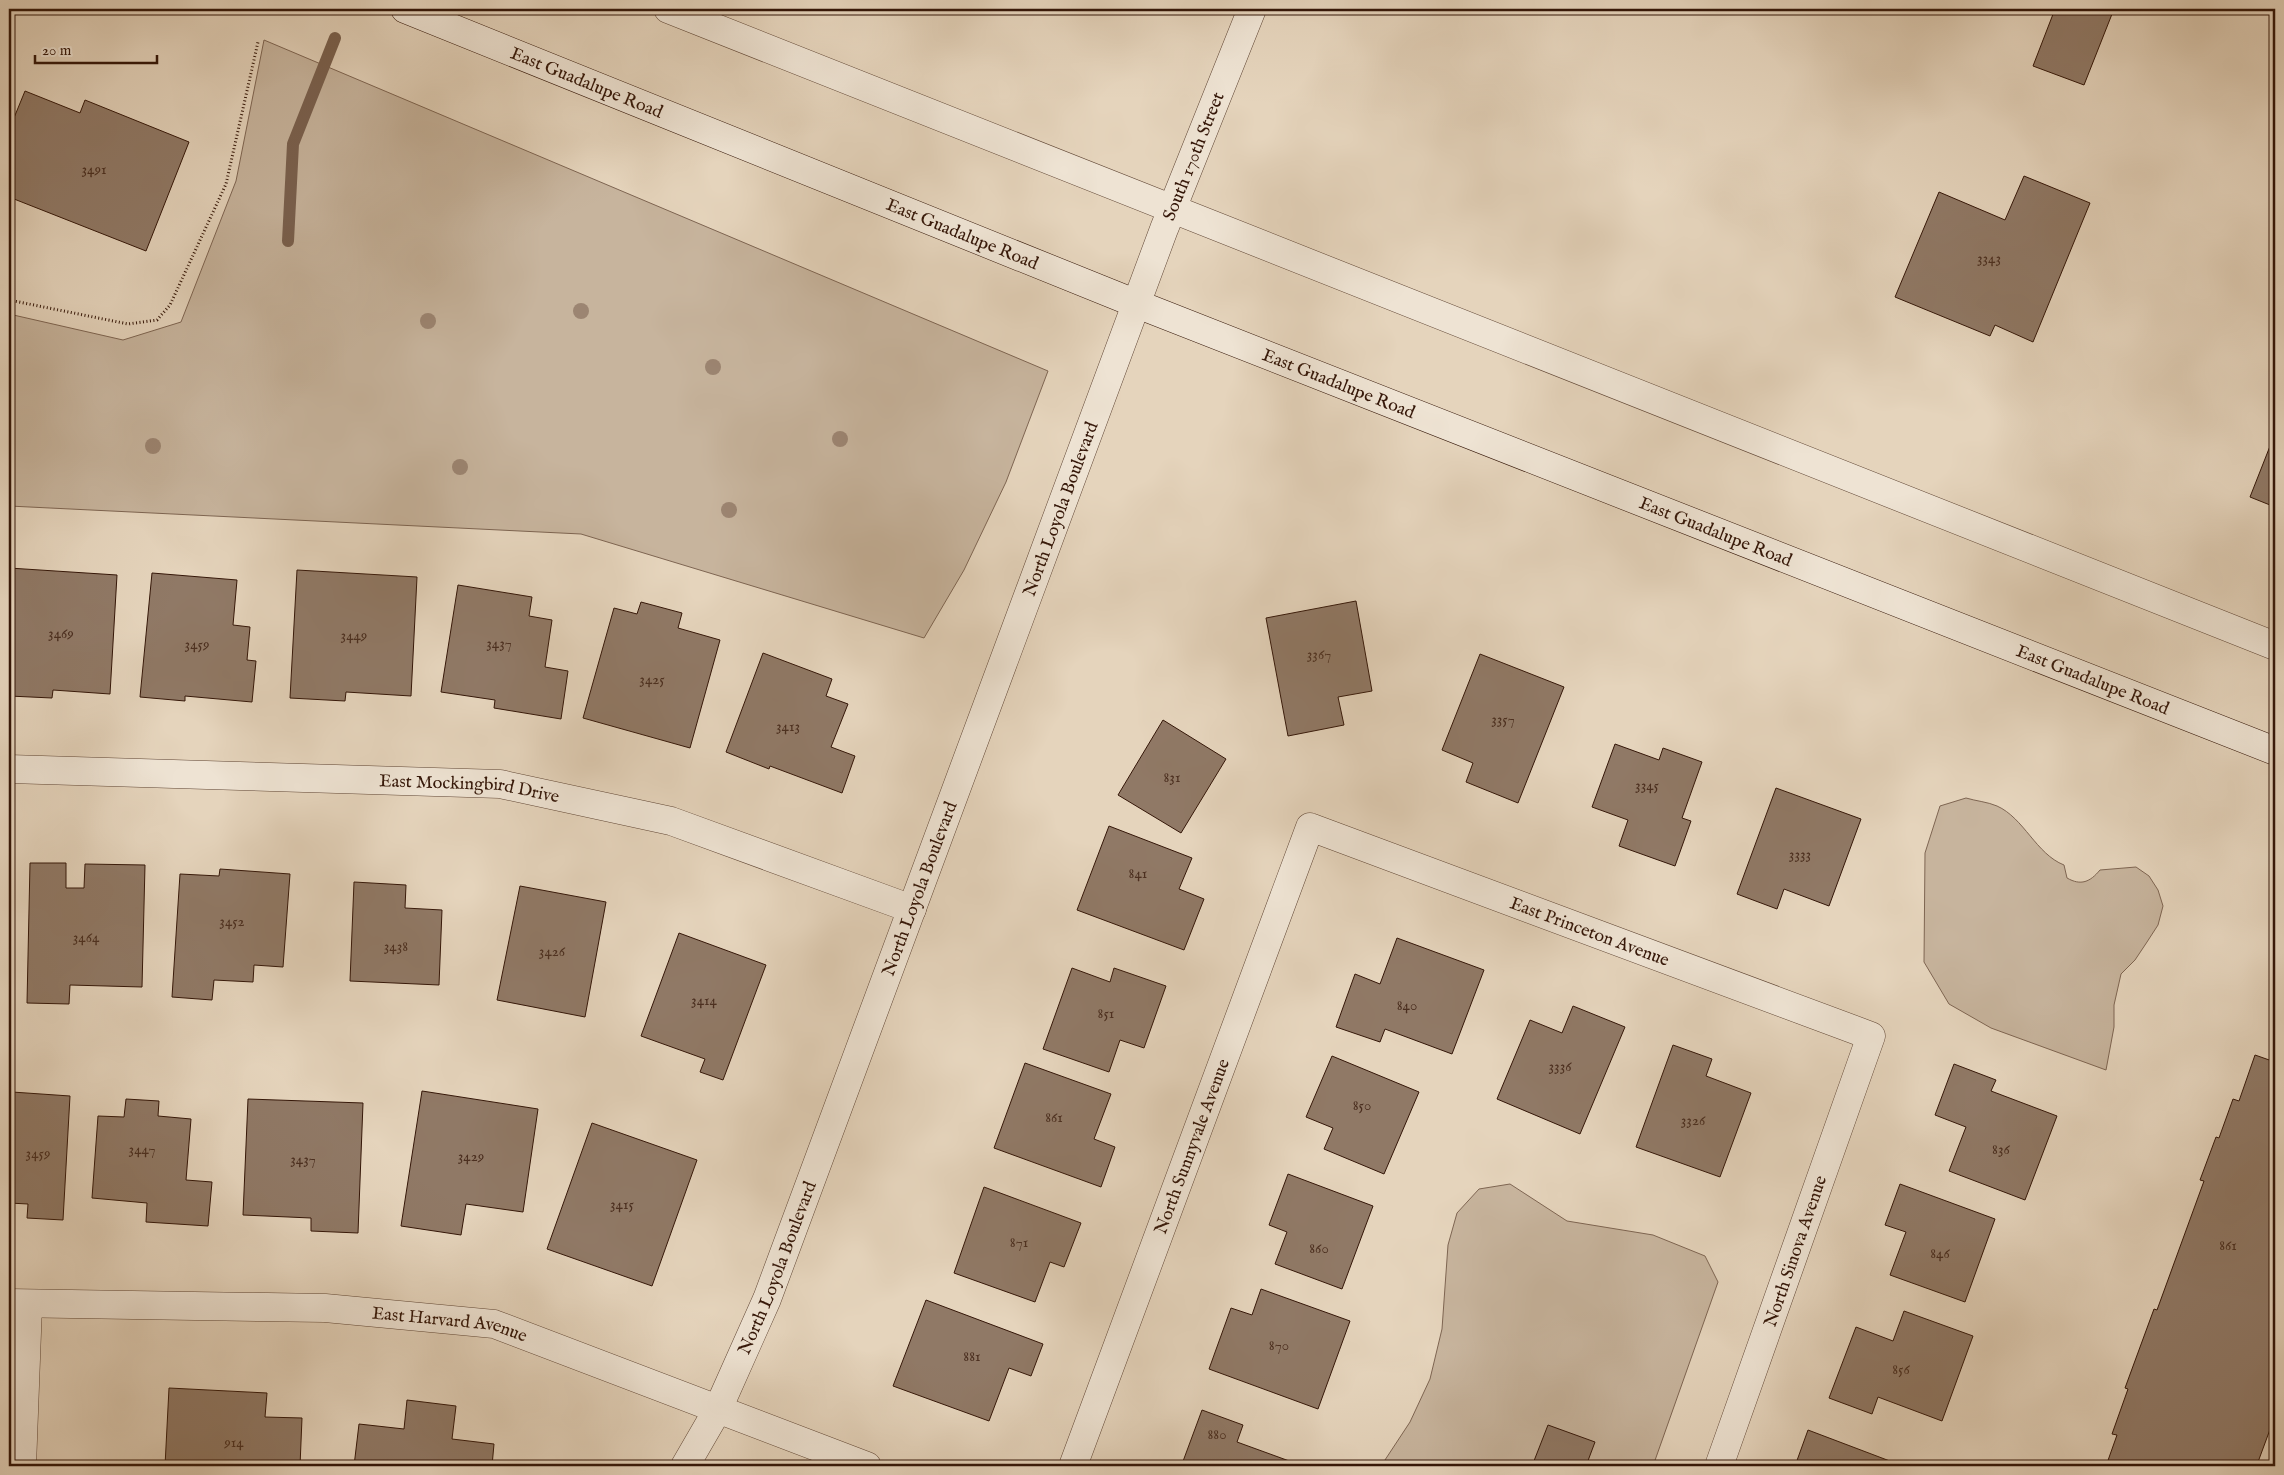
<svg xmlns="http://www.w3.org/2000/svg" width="2284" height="1475" font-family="'IM FELL English',serif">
	<rect width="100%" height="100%" fill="#e5d4bc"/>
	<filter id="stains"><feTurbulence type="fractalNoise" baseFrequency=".004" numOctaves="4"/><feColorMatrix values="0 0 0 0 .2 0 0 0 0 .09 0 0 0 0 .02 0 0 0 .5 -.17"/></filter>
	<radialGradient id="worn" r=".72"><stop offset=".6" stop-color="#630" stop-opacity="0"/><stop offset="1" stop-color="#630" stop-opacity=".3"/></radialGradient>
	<g fill="#c7b49d" stroke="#7e6552">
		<polygon points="264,40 1048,371 1006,482 964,570 924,638 581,534 9,506 9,314 123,340 181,322 236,181"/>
		<path d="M1966 798C1976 801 1988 802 1997 806 2024 818 2036 854 2064 865L2067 878C2081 886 2090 882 2100 870L2136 867 2149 876 2158 890 2163 906 2158 925 2147 942 2135 960 2121 974 2114 1005V1027L2106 1070 1991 1028 1949 1004 1924 962 1925 853 1940 806Z"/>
		<polygon points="1510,1184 1567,1221 1653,1235 1705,1256 1718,1282 1653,1466 1381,1466 1410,1422 1430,1379 1442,1329 1448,1245 1457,1213 1479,1189"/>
	</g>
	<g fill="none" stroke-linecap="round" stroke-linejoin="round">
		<polyline stroke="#7a614f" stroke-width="12" points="288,241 293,144 335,38"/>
	</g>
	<g fill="#907966" stroke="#341608">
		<polygon points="2055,9 2114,9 2084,85 2033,66"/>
		<polygon points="25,91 80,113 85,100 189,142 146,251 9,197 9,130"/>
		<polygon points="2024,176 2090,203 2033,342 1995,325 1990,336 1895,297 1939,192 2005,220"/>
		<polygon points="2274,436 2275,437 2275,507 2250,497"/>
		<polygon points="9,568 117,575 110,694 53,690 52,698 9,696"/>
		<polygon points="297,570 417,577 411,696 346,692 345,701 290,698"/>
		<polygon points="152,573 237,580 233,625 250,627 247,660 256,661 252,702 185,696 185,701 140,697"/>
		<polygon points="458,585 532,597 529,616 552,620 545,667 568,671 561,719 494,708 495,700 441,692"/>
		<polygon points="1356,601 1372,691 1338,697 1344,725 1288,736 1266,618"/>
		<polygon points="641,602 682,613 678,628 720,640 690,748 583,718 614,608 637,614"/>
		<polygon points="763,653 832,679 826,696 848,704 831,747 855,756 842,793 770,766 769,769 726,752"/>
		<polygon points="1480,654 1564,687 1518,803 1466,782 1473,763 1442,750"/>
		<polygon points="1163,720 1226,759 1181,833 1118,795"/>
		<polygon points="1615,744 1659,760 1663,748 1702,762 1682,818 1691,821 1675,866 1619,846 1628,820 1592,807"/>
		<polygon points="1776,788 1861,819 1829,906 1784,889 1777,909 1737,894"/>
		<polygon points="1109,826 1192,858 1179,889 1204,899 1184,950 1077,910"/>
		<polygon points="30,863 66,863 66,888 84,888 85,864 145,865 142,987 70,985 69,1004 27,1003"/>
		<polygon points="220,869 290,874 283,967 254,965 253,982 214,980 212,1000 172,997 180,874 219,876"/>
		<polygon points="354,882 406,885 405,908 442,910 439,985 350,981"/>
		<polygon points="520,886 606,902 585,1017 497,1000"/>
		<polygon points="679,933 766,965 723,1080 700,1072 705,1059 641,1036"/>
		<polygon points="1397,938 1484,970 1452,1054 1385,1029 1380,1042 1336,1027 1355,974 1380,984"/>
		<polygon points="1072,968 1110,982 1114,968 1166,986 1144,1048 1120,1040 1109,1072 1043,1049"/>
		<polygon points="1573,1006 1625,1027 1580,1134 1497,1099 1530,1020 1562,1033"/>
		<polygon points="1673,1045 1712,1059 1706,1076 1751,1093 1720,1177 1636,1147"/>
		<polygon points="2255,1055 2275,1062 2275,1416 2258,1462 2268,1465 2106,1466 2117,1435 2112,1434 2128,1389 2125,1388 2154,1309 2157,1310 2204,1181 2200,1180 2216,1137 2219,1138 2233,1099 2239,1101"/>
		<polygon points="1332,1056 1419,1092 1384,1174 1324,1149 1333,1128 1306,1117"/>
		<polygon points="1025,1063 1111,1094 1094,1139 1115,1147 1101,1187 994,1148"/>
		<polygon points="1954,1064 1996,1080 1991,1091 2057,1116 2025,1200 1949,1171 1966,1127 1935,1115"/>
		<polygon points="422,1091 538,1109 523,1212 466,1204 461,1235 401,1226"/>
		<polygon points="12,1092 70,1096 63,1220 27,1218 28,1204 9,1203 9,1103 11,1103"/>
		<polygon points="126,1099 159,1101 158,1116 191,1119 186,1180 212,1182 208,1226 146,1222 147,1203 92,1198 98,1116 124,1117"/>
		<polygon points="248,1099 363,1103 358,1233 311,1231 311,1218 243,1215"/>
		<polygon points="592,1123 697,1160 652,1286 547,1249"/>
		<polygon points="1288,1174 1373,1206 1342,1289 1275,1264 1287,1232 1269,1225"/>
		<polygon points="1900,1184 1995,1219 1965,1302 1890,1275 1906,1232 1885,1225"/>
		<polygon points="984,1187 1081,1223 1064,1267 1050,1262 1035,1302 954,1273"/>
		<polygon points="1261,1289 1350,1321 1318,1409 1209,1369 1231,1308 1252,1315"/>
		<polygon points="926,1300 1043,1344 1031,1376 1009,1368 989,1421 893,1386"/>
		<polygon points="1904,1311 1973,1336 1942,1421 1878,1397 1872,1414 1829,1398 1856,1327 1893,1341"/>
		<polygon points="169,1388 267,1393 265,1417 302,1418 300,1466 165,1466"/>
		<polygon points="407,1400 456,1406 452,1439 494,1444 492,1466 354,1466 359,1424 404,1429"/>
		<polygon points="1202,1410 1243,1425 1237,1442 1292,1462 1290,1466 1188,1466 1182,1464"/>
		<polygon points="1548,1425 1595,1442 1586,1466 1532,1466"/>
		<polygon points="1808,1430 1903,1466 1795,1466"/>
	</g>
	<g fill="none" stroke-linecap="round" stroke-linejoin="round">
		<defs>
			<g id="street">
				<polyline points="668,9 2275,646"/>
				<path id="s1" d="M9 769 500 784 671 821 912 909"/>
				<path id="s2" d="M9 1303 325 1308 494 1324 867 1466"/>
				<polyline points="22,1466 28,1305"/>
				<path id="s3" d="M685 1466 718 1409 767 1299 1164 229 1252 9"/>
				<path id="s4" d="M1073 1466 1310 827 1871 1036 1719 1466"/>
			</g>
			<g id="secondary">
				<path id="s5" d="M405 9 1137 304 2275 751"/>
			</g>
		</defs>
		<use href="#street" stroke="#604635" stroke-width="29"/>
		<use href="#secondary" stroke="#341608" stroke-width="29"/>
		<polyline stroke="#341608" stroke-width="3" stroke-dasharray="1 2.5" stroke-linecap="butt" points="9,300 128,324 157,320 170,305 226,184 258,42"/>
		<use href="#street" stroke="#eee3d3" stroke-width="28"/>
		<use href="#secondary" stroke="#eee3d3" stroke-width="28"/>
	</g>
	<g fill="#9c8572">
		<circle cx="581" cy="311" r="8"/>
		<circle cx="428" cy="321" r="8"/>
		<circle cx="713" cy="367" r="8"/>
		<circle cx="840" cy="439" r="8"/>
		<circle cx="153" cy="446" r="8"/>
		<circle cx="460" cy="467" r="8"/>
		<circle cx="729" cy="510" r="8"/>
	</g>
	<g text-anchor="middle" stroke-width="4.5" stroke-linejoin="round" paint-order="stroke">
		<g font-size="15" fill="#4b2f20">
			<text x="94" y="174">3491</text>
			<text x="1989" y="263">3343</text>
			<text x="61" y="638">3469</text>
			<text x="354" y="640">3449</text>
			<text x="499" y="648">3437</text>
			<text x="197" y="649">3459</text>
			<text x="1319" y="659">3367</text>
			<text x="652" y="684">3425</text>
			<text x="1503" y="724">3357</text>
			<text x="788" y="731">3413</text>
			<text x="1172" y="782">831</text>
			<text x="1647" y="790">3345</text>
			<text x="1800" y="859">3333</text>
			<text x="1138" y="878">841</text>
			<text x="232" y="926">3452</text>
			<text x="86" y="942">3464</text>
			<text x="396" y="951">3438</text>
			<text x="552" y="956">3426</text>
			<text x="704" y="1005">3414</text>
			<text x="1407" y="1010">840</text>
			<text x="1106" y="1018">851</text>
			<text x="1560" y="1071">3336</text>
			<text x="1362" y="1110">850</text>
			<text x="1054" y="1122">861</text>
			<text x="1693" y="1125">3326</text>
			<text x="142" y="1154">3447</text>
			<text x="2001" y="1154">836</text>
			<text x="38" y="1158">3459</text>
			<text x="471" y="1161">3429</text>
			<text x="303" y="1164">3437</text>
			<text x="622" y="1209">3415</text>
			<text x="1019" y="1247">871</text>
			<text x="2228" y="1250">861</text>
			<text x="1319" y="1253">860</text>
			<text x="1940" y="1258">846</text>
			<text x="1279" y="1350">870</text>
			<text x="972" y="1361">881</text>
			<text x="1901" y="1374">856</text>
			<text x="1217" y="1439">880</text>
			<text x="234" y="1447">914</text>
		</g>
		<g font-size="18" fill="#341608" stroke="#eee3d3">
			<text dy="6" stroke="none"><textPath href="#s5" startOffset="196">East Guadalupe Road</textPath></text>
			<text dy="6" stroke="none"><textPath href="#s3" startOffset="1406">South 170th Street</textPath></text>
			<text dy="6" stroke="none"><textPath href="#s5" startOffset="601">East Guadalupe Road</textPath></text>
			<text dy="6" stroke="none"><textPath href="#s5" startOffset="1006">East Guadalupe Road</textPath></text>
			<text dy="6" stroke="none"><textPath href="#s3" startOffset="1029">North Loyola Boulevard</textPath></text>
			<text dy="6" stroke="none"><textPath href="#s5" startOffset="1411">East Guadalupe Road</textPath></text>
			<text dy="6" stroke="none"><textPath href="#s5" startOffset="1816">East Guadalupe Road</textPath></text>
			<text dy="6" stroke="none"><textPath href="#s1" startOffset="461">East Mockingbird Drive</textPath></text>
			<text dy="6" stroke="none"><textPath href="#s3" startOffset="624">North Loyola Boulevard</textPath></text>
			<text dy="6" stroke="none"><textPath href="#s4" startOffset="980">East Princeton Avenue</textPath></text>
			<text dy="6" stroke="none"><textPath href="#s4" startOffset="341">North Sunnyvale Avenue</textPath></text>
			<text transform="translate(1795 1251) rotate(-71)" y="6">North Sinova Avenue</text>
			<text dy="6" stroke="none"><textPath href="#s3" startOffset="219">North Loyola Boulevard</textPath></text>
			<text dy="6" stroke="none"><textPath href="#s2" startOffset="442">East Harvard Avenue</textPath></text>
		</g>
	</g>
	<rect width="2284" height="1475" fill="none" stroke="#e5d4bc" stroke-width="30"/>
	<rect x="10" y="10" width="2264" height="1455" fill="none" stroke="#341608" stroke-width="2.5"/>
	<rect x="15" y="15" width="2254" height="1445" fill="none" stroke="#341608"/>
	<path d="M35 55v8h122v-8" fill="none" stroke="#341608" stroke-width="2.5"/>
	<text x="42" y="55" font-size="15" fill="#341608" stroke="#eee3d3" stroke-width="4" paint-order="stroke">20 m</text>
	<rect width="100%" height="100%" filter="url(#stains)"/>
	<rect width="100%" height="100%" fill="url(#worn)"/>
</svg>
